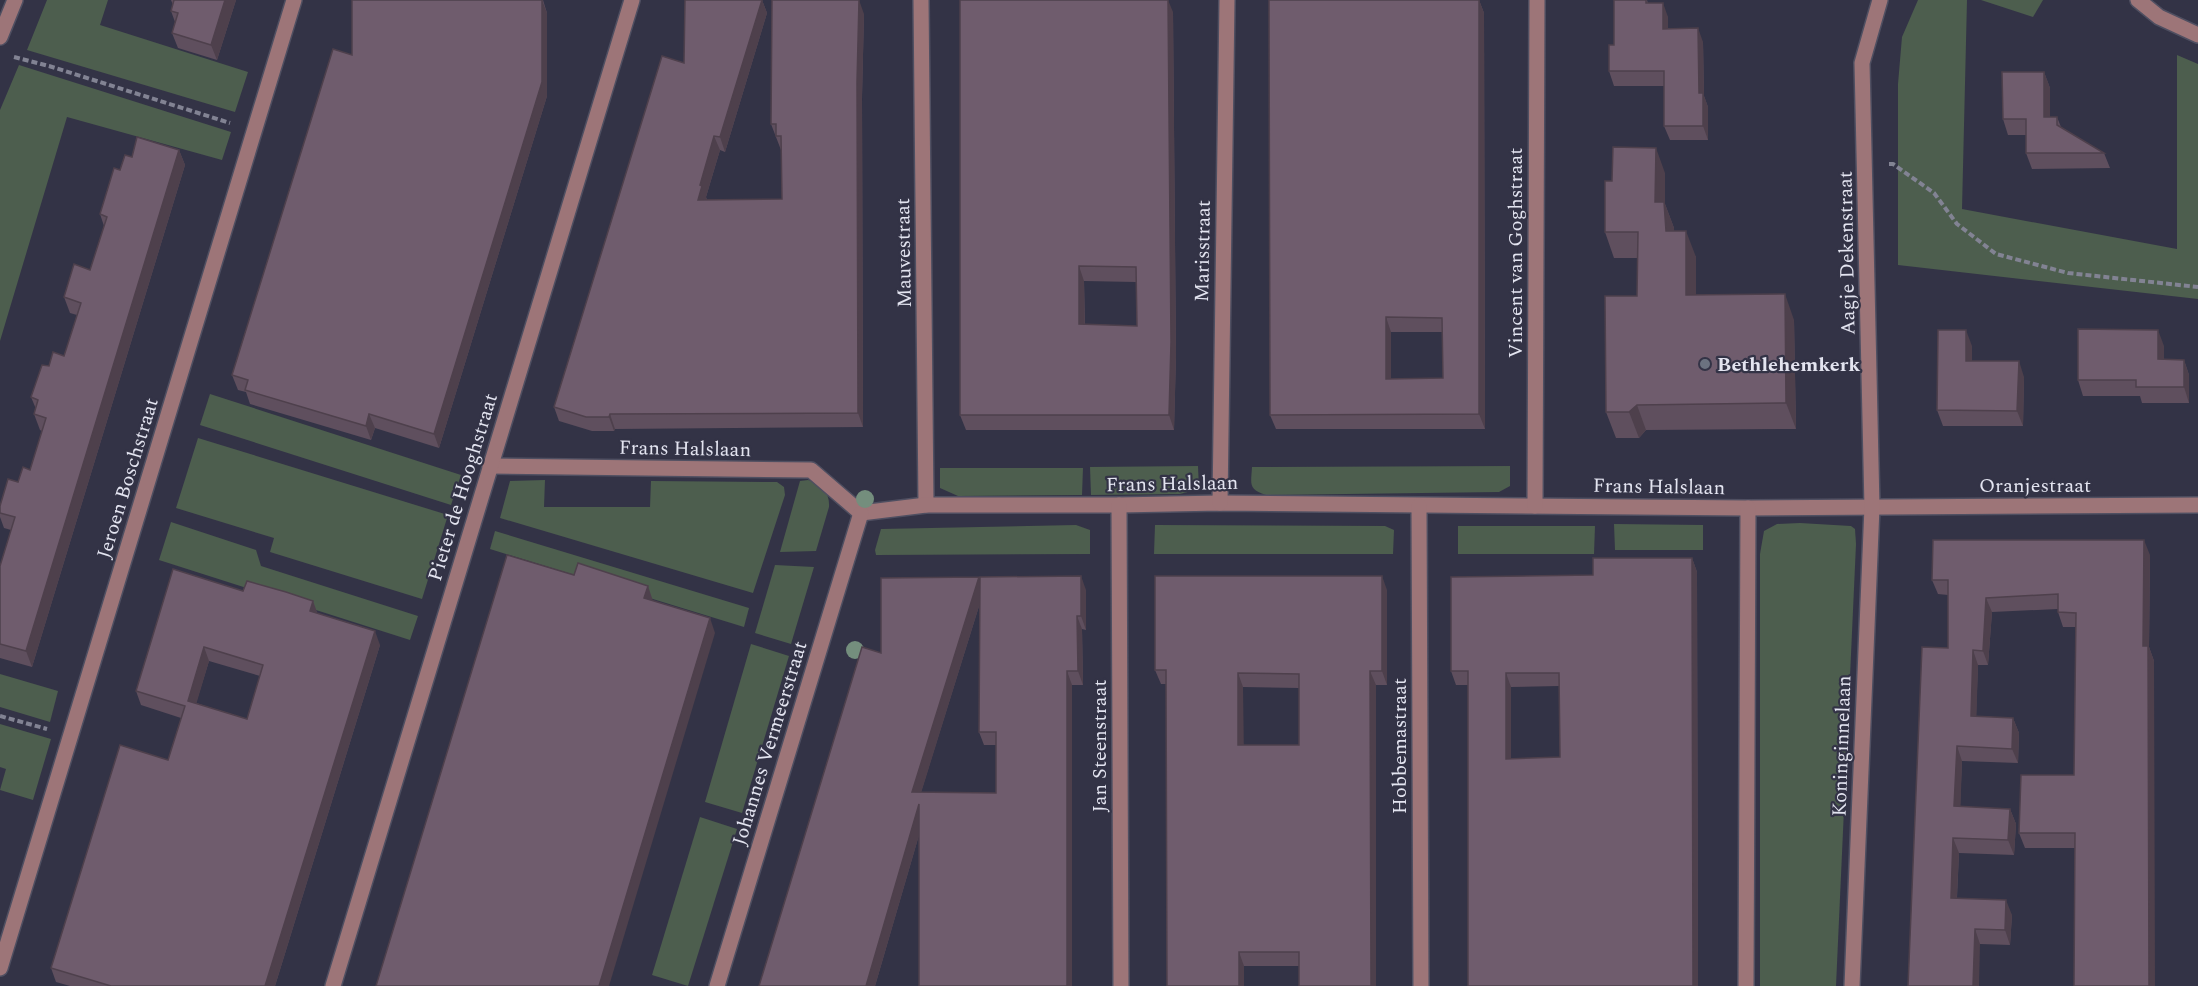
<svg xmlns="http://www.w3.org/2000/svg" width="2198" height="986" font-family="Spectral,serif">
	<rect width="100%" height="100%" fill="#333346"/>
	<g fill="#4d5e4e">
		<polygon points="47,0 108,0 100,25 248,72 235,112 27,50"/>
		<polygon points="1918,0 1967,0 1962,209 2177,249 2177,55 2198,64 2198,299 1898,265 1898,84 1902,37"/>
		<polygon points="1981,0 2043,0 2033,17"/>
		<polygon points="19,65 231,132 222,160 67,117 0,341 0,110"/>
		<polygon points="210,394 461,475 451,505 200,425"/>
		<polygon points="198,438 448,515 422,599 270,552 274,538 176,508"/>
		<polygon points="1198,466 1199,489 1180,494 1091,495 1090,467"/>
		<path d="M1510 466V486L1499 492 1266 495C1248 489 1251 485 1252 467Z"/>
		<polygon points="940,468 1083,468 1082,495 958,496 940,488"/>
		<polygon points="545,480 544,507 650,507 651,481 777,482 784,487 785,495 753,593 500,518 510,481"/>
		<path d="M808 480C822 484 830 493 829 507L816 551 780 552 800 481Z"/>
		<polygon points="171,522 256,550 261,566 418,616 410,640 159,560"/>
		<polygon points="1800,523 1851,526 1855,529 1856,544 1836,986 1760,986 1760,554 1764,531 1777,524"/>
		<polygon points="1614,524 1703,525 1703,550 1615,550"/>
		<polygon points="1076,525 1090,530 1090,554 876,555 875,550 881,529"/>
		<polygon points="1155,525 1385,526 1394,530 1393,554 1154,554"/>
		<polygon points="1458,526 1595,526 1594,554 1458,554"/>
		<polygon points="495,531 749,608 744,627 490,549"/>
		<polygon points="775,565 814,567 791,644 755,633"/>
		<polygon points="751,644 789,656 742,813 705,802"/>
		<polygon points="0,674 58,691 50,722 0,707"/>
		<polygon points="0,724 51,739 33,800 0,790 6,769 0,767"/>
		<polygon points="700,817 737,829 688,986 652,975"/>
	</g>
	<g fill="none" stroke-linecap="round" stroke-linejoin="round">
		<defs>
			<g id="minor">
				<polyline points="921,0 926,505"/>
				<polyline points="2138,0 2159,17 2198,35"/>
				<polyline points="0,37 15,0"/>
				<polyline points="490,466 811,470 861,513 926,505 1119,505 1220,503 1748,508 2198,505"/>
				<polyline points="1220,503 1227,0"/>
				<polyline points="1119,505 1121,986"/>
				<polyline points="1419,506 1421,986"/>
				<polyline points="1535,506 1537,0"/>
				<polyline points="0,968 294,0"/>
				<polyline points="333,986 632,0"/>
				<polyline points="717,986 861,513"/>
				<polyline points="1746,986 1748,508"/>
				<polyline points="1852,986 1872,507 1862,63 1880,0"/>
			</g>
		</defs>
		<use href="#minor" stroke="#4f4f61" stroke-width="18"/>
		<g stroke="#828393" stroke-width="4" stroke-dasharray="6 3" stroke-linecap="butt">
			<polyline points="14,57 49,66 230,123"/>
			<polyline points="1889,164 1893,164 1934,193 1957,224 1996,254 2068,273 2198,287"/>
			<polyline points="0,716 47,729"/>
		</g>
		<use href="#minor" stroke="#9d7578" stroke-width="15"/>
	</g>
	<g fill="#748e7d">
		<circle cx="865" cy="499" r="9"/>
		<circle cx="855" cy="650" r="9"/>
	</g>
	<g fill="#5f4f5e" fill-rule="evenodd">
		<polygon points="171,0 236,0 217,60 178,48 172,33 175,22 171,11 173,5"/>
		<polygon points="543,0 547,13 547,96 439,448 375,428 371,440 250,404 246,392 238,390 232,375 352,55"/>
		<polygon points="685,0 762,0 767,13 725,152 720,150 706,197 707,200 782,199 781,150 771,124 864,14 862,97 863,427 615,429 614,431 592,431 559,421 554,407 684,63"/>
		<path d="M1269 0H1479L1484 13 1485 429H1276L1270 415ZM1391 332H1443V378L1391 379Z"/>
		<polygon points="1614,0 1647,0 1648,3 1668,17 1668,28 1703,42 1704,96 1708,107 1708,140 1670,140 1664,126 1664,86 1614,86 1609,71 1614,45"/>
		<path d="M1173 12 1176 356 1174 430H966L960 415ZM1084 281 1136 282 1137 326 1085 324Z"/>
		<polygon points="2044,72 2050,88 2050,117 2057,117 2061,127 2104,153 2110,168 2032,169 2026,153 2026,135 2008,135 2003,119"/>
		<polygon points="179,150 185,165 32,667 0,658 0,566 11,530 4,528 0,517 0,506 18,482 30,470 42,431 40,430 34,414 36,409 31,397 49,366 64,356 77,315 70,313 64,297 90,270 104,226 100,214 120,170 132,157"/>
		<polygon points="1665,173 1665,204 1674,228 1674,231 1696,257 1696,295 1794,320 1796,429 1646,430 1639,438 1616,438 1606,412 1637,296 1638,258 1614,258 1605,232 1612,181"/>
		<polygon points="1972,346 1972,361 2024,377 2023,426 1943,426 1937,410"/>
		<polygon points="2164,346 2164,359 2184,360 2189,375 2189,403 2142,403 2140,396 2083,396 2078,380"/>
		<polygon points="2150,555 2149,647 2154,661 2075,848 2025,848 2019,833 2074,775 2076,627 2063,627 2058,612 2058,609 1992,612 1988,665 1978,665 1976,716 2013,718 2019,733 2018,763 1962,761 1960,807 2010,809 2016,824 2014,855 1959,853 1957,898 2012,915 2010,945 1980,944 1908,986 1948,648 1948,595 1938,594 1932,580"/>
		<path d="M1692 558 1697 572 1698 986H1468V685H1456L1451 671 1593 575ZM1559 686 1560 757 1511 759V687Z"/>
		<path d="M980 580 1086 590V630L1082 629 1083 685H1072V986L919 835 875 986H759L881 653ZM980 603 979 732 984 745H996V793L921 792Z"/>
		<path d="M1387 590V685H1376V986H1299V966H1244V986H1167L1166 684H1161L1155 670ZM1243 687 1299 688V745H1243Z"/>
		<path d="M243 591 313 601 317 613 380 645 275 986H70L56 982 51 968 168 760 181 718 141 705 136 691ZM209 661 260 676 247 719 196 703Z"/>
	</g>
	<g fill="#4e404c">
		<polygon points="225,0 236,0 217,60 211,45"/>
		<polygon points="542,0 547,13 547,96 439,448 434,434"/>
		<polygon points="762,0 767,13 725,152 720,137"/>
		<polygon points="859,0 864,14 862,97 863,427 858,413 857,82"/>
		<polygon points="1168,0 1173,12 1176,356 1174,430 1169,415"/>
		<polygon points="1479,0 1484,13 1485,429 1479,414"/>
		<polygon points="1663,3 1668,17 1668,43 1663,29"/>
		<polygon points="1698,28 1703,42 1704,96 1708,107 1708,140 1703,126 1699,93"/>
		<polygon points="2044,72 2050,88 2050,133 2044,117"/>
		<polygon points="714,136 720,150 706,197 707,200 698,200 700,185"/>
		<polygon points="1656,148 1665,173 1665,204 1674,228 1675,257 1655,202"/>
		<polygon points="179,150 185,165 32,667 26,651"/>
		<polygon points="1686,231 1696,257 1696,321 1686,295"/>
		<polygon points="1079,266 1084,281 1085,338 1079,324"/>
		<polygon points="1785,294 1794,320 1796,429 1786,403"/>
		<polygon points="1386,317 1391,332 1391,394 1386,379"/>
		<polygon points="1966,330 1972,346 1972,377 1966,361"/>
		<polygon points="2158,330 2164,346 2164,375 2158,359"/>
		<polygon points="2184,360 2189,375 2189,403 2184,387"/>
		<polygon points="2019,361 2024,377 2023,426 2017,411"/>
		<polygon points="1637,405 1646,430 1639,438 1629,412"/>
		<polygon points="369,414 375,428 371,440 366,426"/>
		<polygon points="610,414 615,429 614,431 609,417"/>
		<polygon points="2144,540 2150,555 2149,647 2154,661 2155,986 2149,986 2143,646"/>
		<polygon points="1692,558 1697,572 1698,986 1693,986"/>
		<polygon points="1081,576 1086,590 1086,630 1081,616"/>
		<polygon points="1382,576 1387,590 1387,685 1382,671"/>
		<polygon points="979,577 984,590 917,806 912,792"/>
		<polygon points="648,586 653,601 644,598"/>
		<polygon points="1986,598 1992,612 1988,665 1983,651"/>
		<polygon points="313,601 318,615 310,611"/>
		<polygon points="1077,616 1082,629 1083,685 1078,671"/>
		<polygon points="710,618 715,633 609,986 599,986"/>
		<polygon points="375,631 380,645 275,986 265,986"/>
		<polygon points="204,647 209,661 193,715 188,701"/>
		<polygon points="1973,650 1978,665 1976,731 1971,716"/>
		<polygon points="1067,671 1072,685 1072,986 1067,986"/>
		<polygon points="1370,671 1376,685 1376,986 1371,986"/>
		<polygon points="1238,673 1243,687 1244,759 1238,745"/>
		<polygon points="1506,673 1511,687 1511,773 1506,759"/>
		<polygon points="2013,718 2019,733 2018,763 2012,749"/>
		<polygon points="1957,746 1962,761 1960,821 1954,806"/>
		<polygon points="919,804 924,818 875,986 866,986"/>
		<polygon points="2010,809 2016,824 2014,855 2008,840"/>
		<polygon points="1953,838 1959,853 1956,913 1951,898"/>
		<polygon points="2006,900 2012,915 2010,945 2005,930"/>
		<polygon points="1975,929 1980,944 1979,986 1973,986"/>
		<polygon points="1239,952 1244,966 1244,986 1239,986"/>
	</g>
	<g fill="#6f5c6d" stroke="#4e404c" stroke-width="1.5" fill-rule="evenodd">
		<polygon points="174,0 225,0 211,45 172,33 178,13 171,11"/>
		<polygon points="352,0 542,0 542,82 434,434 369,414 366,426 245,390 248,380 232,375 333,49 352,55"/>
		<polygon points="685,0 762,0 720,137 714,136 700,185 702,186 698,200 782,199 781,136 776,136 776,124 771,124 772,0 859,0 857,82 858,413 610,414 609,417 586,417 554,407 662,56 684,63"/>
		<path d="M960 0H1168L1171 342 1169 415H960ZM1079 266 1136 267 1137 326 1079 324Z"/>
		<path d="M1269 0H1479V414L1270 415ZM1386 317 1442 318 1443 378 1386 379Z"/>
		<polygon points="1614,0 1646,0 1646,3 1663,3 1663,29 1698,28 1699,93 1703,93 1703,126 1664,126 1664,71 1609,71 1609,45 1614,45"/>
		<polygon points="2002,72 2044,72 2044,117 2057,117 2057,125 2104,153 2026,153 2026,119 2003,119"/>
		<polygon points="137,137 179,150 26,651 0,644 0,566 15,517 0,513 0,506 8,479 18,482 23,467 30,470 46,418 34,414 38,400 31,397 42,365 49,366 53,352 64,356 81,303 64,297 74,264 90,270 107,217 100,214 114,168 120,170 125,155 132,157"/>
		<polygon points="1613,147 1656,148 1655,202 1664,202 1666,231 1686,231 1686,295 1785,294 1786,403 1637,405 1629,412 1606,412 1605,296 1637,296 1638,232 1605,232 1605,181 1612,181"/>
		<polygon points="2078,329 2158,330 2158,359 2184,360 2184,387 2136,387 2136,380 2078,380"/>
		<polygon points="1938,330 1966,330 1966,361 2019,361 2017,411 1937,410"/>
		<polygon points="1933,540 2144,540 2143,646 2148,646 2149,986 2074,986 2075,833 2019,833 2021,775 2074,775 2076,613 2058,612 2058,594 1986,598 1983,651 1973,650 1971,716 2013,718 2012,749 1957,746 1954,806 2010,809 2008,840 1953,838 1951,898 2006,900 2005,930 1975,929 1973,986 1908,986 1922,647 1948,648 1948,580 1932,580"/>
		<polygon points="507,555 574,575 578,563 648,586 644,598 710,618 599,986 376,986"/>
		<path d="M1593 558H1692L1693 986H1468V671H1451V577L1593 575ZM1506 673H1559L1560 757 1506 759Z"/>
		<path d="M173 569 243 591 247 581 286 592 313 601 310 611 375 631 265 986H111L51 968 120 745 168 760 185 706 136 691ZM204 647 263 665 247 719 188 701Z"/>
		<polygon points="1081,576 1081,616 1077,616 1078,671 1067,671 1067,986 919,986 919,804 866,986 759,986 862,647 881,653 881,578 979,577 912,792 996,793 996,732 979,732 980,577"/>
		<path d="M1155 576H1382V671H1370L1371 986H1299V952H1239V986H1167L1166 670H1155ZM1238 673 1299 674V745H1238Z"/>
	</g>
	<circle fill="#6b7280" stroke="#333346" stroke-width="2" cx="1705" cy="364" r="6"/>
	<g text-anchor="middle" stroke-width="4.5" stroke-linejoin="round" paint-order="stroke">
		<g font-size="20" fill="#e3e4f0" stroke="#333346">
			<text transform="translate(1202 251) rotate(-89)" y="7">Marisstraat</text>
			<text transform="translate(903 253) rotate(-91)" y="7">Mauvestraat</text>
			<text transform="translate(1515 253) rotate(-90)" y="7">Vincent van Goghstraat</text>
			<text transform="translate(1846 253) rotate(-91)" y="7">Aagje Dekenstraat</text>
			<text transform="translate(685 448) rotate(1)" y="7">Frans Halslaan</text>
			<text transform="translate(127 478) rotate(-73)" y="7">Jeroen Boschstraat</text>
			<text transform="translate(1172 483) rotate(-1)" y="7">Frans Halslaan</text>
			<text x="2035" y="492">Oranjestraat</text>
			<text transform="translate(1659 486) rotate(1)" y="7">Frans Halslaan</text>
			<text transform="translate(462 487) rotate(-73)" y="7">Pieter de Hooghstraat</text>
			<text transform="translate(769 743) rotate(-73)" y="7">Johannes Vermeerstraat</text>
			<text transform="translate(1099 746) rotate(-90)" y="7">Jan Steenstraat</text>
			<text transform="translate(1399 746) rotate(-90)" y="7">Hobbemastraat</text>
			<text transform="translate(1841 746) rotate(-88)" y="7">Koninginnelaan</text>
		</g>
		<g font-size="20" font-weight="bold" fill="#e3e4f0" stroke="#333346" text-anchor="start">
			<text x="1717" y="371">Bethlehemkerk</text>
		</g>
	</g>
</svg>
